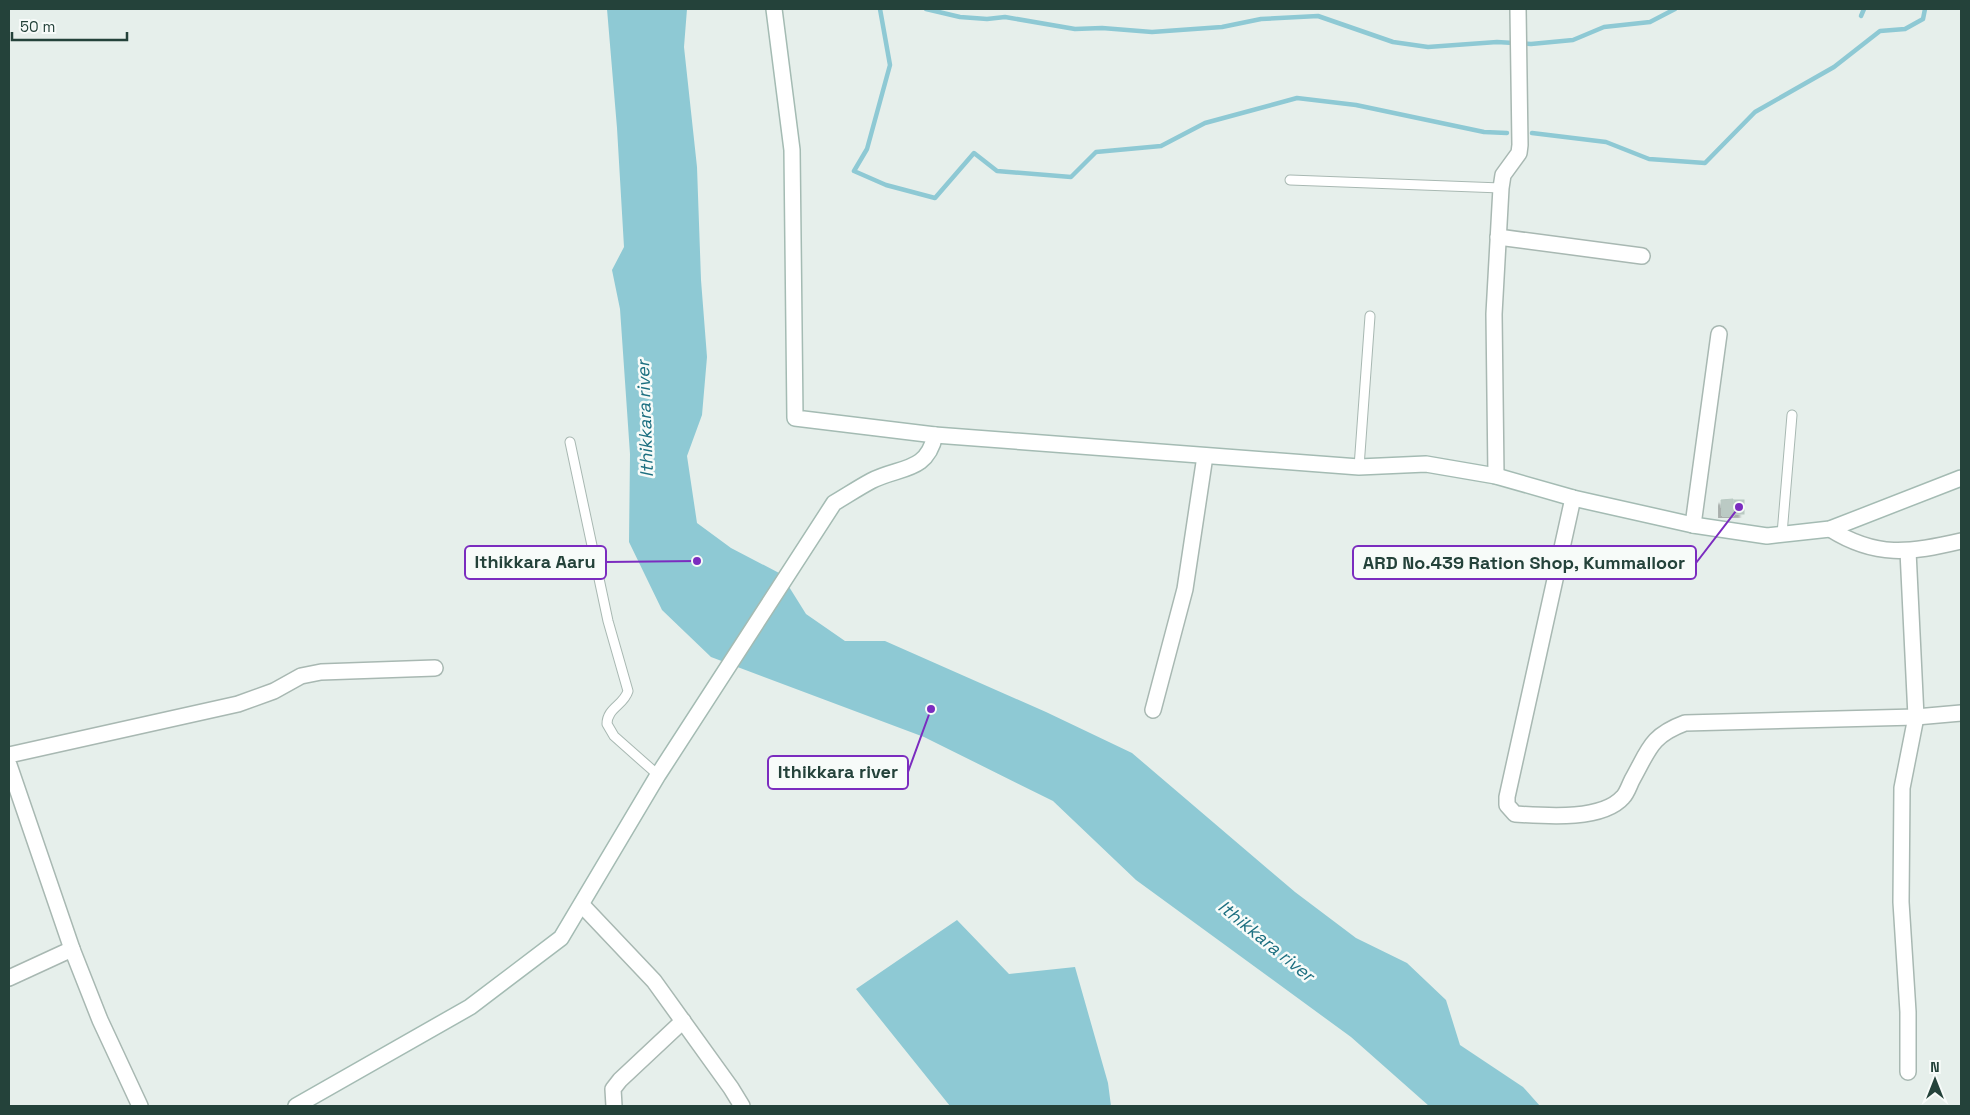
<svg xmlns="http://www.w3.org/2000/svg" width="1970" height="1115" font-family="'Space Grotesk',sans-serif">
	<defs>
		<filter id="shadow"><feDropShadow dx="-4.5" dy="4.5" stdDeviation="1" flood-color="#0004"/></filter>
	</defs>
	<rect width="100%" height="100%" fill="#e6efeb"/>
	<g fill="#8ec9d4">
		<polygon points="607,9 687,9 684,47 697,167 701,280 707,357 702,415 687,456 697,523 731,548 781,574 806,614 845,641 885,641 1046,712 1132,753 1295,892 1356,938 1407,963 1446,1000 1460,1045 1523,1087 1540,1106 1429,1106 1351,1037 1136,880 1053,801 924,737 711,657 662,610 629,542 630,454 620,309 612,270 624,247 617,128"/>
		<polygon points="957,920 1009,974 1075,967 1108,1083 1111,1106 950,1106 856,989"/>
	</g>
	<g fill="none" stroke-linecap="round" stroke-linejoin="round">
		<g stroke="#8ec9d4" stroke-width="4.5">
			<polyline points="880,9 890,65 867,149 854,171 886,185 935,198 974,153 997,171 1071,177 1096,152 1161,146 1205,123 1297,98 1356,105 1484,132 1507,133"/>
			<polyline points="926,9 960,17 987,19 1005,17 1075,29 1102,28 1152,32 1222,27 1261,19 1318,16 1393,42 1428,47 1497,42 1531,44 1573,40 1604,27 1650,22 1675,9"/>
			<polyline points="1861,16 1864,9"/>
			<polyline points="1532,133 1606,142 1649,159 1705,163 1755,112 1834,67 1880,31 1905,29 1923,19 1925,9"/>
		</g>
	</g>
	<g fill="#bbcac4" stroke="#b8c9c2" filter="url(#shadow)">
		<polygon points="1733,499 1734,516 1722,516 1721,500"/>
		<rect x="1734" y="500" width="10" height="14"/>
	</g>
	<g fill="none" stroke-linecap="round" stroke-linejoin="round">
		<defs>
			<g id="lane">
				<polyline points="1290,180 1501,188"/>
				<path d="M570 442 608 621 628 691C624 705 607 708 607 724L614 736 658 775"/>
				<polyline points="1359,467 1370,316"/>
				<polyline points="1782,534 1792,415"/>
			</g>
			<g id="street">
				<polyline points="1498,237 1642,256"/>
				<polyline points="1496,476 1494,314 1501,188 1503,175 1519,153 1520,145 1518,9"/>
				<path d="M1573 498 1507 797V805L1515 814C1545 816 1602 821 1623 797 1627 793 1629 786 1632 780 1649 750 1650 736 1685 723L1916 717 1961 713"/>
				<polyline points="1693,525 1719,334"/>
				<path d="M1830 529C1876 558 1910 553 1961 541"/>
				<polyline points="1908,551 1916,717 1902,788 1901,902 1908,1012 1908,1072"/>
				<polyline points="1153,710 1185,589 1205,456"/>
				<polyline points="9,755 238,704 274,691 301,676 321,672 435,668"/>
				<polyline points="9,765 72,949 100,1020 140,1106"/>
				<polyline points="582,905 654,981 731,1088 742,1106"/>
				<polyline points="9,978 72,949"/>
				<polyline points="614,1106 613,1089 620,1080 683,1021"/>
			</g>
			<g id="secondary">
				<polyline points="935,435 1359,467 1426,464 1496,476 1573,498 1693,525 1767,536 1830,529 1961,478"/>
				<path d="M296 1106 470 1007 561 938 658 775 834 503C846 496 858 488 871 481 900 466 927 473 935 435L795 418 792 150 774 9"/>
			</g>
		</defs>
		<use href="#lane" stroke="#a8b8b2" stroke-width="11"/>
		<use href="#street" stroke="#a8b8b2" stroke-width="18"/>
		<use href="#secondary" stroke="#a4bbb3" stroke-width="18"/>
		<use href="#lane" stroke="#fff" stroke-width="9"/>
		<use href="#street" stroke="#fff" stroke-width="15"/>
		<use href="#secondary" stroke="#fff" stroke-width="15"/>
	</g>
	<g text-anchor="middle" stroke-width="5" stroke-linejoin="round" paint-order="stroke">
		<g font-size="18" font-style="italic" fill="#1c6f80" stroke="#f7fbf9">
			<text transform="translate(645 419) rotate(-92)" y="6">Ithikkara river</text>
			<text transform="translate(1266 941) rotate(39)" y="6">Ithikkara river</text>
		</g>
	</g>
	<path fill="none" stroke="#7b2cbf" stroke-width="2" d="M697 561L606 562M1739 507L1696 563M931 709L908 772"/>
	<g fill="#7b2cbf" stroke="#f7fbf9" stroke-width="2">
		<circle cx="697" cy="561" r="5"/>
		<circle cx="1739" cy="507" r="5"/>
		<circle cx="931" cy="709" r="5"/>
	</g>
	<g fill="#f7fbf9" stroke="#7b2cbf" stroke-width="2">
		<rect x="465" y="546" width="141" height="33" rx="5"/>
		<rect x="1353" y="546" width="343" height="33" rx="5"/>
		<rect x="768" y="756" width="140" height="33" rx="5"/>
	</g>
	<g font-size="18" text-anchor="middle" font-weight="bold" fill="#24423a">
		<text x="535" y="568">Ithikkara Aaru</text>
		<text x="1524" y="569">ARD No.439 Ration Shop, Kummalloor</text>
		<text x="838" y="778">Ithikkara river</text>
	</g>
	<rect width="1970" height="1115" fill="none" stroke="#24423a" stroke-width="20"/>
	<g transform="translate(1935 1080)" stroke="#f7fbf9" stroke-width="4" paint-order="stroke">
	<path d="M0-4L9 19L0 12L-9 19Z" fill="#24423a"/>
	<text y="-8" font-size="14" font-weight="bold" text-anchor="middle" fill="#24423a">N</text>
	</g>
	<path d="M12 32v8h115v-8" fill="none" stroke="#24423a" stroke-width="2.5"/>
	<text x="20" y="32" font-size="15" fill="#24423a" stroke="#f7fbf9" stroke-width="4" paint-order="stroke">50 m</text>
</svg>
